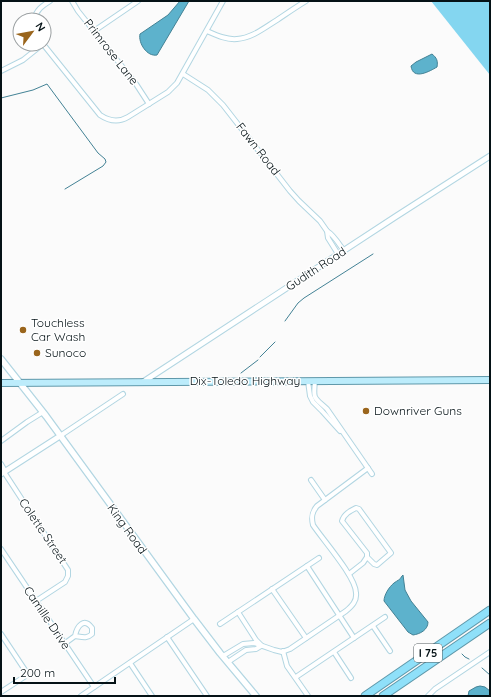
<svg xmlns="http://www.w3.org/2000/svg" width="491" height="697" font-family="Quicksand,sans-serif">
	<rect width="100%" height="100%" fill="#fbfbfb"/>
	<polygon fill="#84d6f0" points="431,1 490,1 490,75"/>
	<g fill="#5db2cc" stroke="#438295">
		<path d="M180 1H189L157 55C147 57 138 43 140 34L143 32 168 15Z"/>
		<path d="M432 54C437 58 438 61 437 67 430 71 413 81 411 66L416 62Z"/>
		<path d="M403 575 405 590 411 601 428 622C428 630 420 634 413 635L408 632 384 601C384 595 389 587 394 583 398 580 400 580 402 576Z"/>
		<polygon points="480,686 485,687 490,691 490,696 468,696 469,691 476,687"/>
	</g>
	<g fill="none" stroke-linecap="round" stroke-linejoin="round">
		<g stroke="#438295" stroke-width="1">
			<polyline points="1,98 33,90 47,84 98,153 105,159 106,162 103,166 65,189"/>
			<polyline points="285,321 298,303 304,298 373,254"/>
			<polyline points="260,357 275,342"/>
			<polyline points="241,373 258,360"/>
			<polyline points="462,654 465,657 469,659"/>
			<polyline points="482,668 490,675"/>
		</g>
		<defs>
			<g id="minor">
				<polyline points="72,1 78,11 136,84 149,104"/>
				<path d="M34 20C36 10 42 6 50 1"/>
				<polyline points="94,31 138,1"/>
				<path d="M207 31C216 35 226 40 237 39 252 38 264 28 277 20 286 14 296 7 306 1"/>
				<path d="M43 44 100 115C109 121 118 123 128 117L168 92 177 83 223 1"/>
				<polyline points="1,71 23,60 43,44"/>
				<polyline points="183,74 208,90 223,105 290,191 299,201 320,221 327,231 328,238 338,254"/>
				<path d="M327 231C334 235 339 244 344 251"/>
				<polyline points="308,381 310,396 313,402 322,411 340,431"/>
				<path d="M315 381C313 400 314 397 327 409L372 474"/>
				<polyline points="60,436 123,394"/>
				<polyline points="1,441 27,422 43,412"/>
				<polyline points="1,464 5,471"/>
				<polyline points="4,472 68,570 68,576 65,582 36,601"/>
				<polyline points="311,480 325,500"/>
				<polyline points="1,549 94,687"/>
				<polyline points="307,566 354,638"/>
				<path d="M349 574 363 563 367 557V553L342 521C344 514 350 511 356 508L359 509 391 553 377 565 374 564 367 557"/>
				<polyline points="272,589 306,638"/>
				<polyline points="238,612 256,640 261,645"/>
				<polyline points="220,624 319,558"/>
				<polyline points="373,626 390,651"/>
				<polyline points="1,634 25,670 26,674 24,677 1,692"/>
				<polyline points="167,637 207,696"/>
				<path d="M64 644 75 636C77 626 84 617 92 628V634C87 639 82 637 75 636"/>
				<polyline points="283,651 287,666 308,696"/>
				<polyline points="334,652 351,678"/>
				<path d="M223 656 243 644 254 643 274 650 282 652 290 649 346 611C352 606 357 601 356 593 356 577 323 540 313 525 311 517 312 512 317 506L368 468"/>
				<polyline points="228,662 246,650 256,649 261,646"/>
				<polyline points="130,663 152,696"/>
				<polyline points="296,677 385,617"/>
				<polyline points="81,696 194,619"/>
				<polyline points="428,696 435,689 490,652"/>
			</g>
			<g id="tertiary">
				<polyline points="143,382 395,217 490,156"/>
				<polyline points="1,474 60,436"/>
			</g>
			<polyline id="secondary" points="1,359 46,416 194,619 220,653 256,696"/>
			<polyline id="primary" points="1,383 490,380"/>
			<g id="motorway">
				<polyline points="365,696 490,610"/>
				<polyline points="383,696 490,623"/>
			</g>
		</defs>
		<use href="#minor" stroke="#b2d6e2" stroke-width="6"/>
		<use href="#tertiary" stroke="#b2d6e2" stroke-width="7"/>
		<use href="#secondary" stroke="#b2d6e2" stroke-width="8"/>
		<use href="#primary" stroke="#5f98aa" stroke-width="8"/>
		<use href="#motorway" stroke="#5f98aa" stroke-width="9"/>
		<use href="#minor" stroke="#fff" stroke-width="4"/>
		<use href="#tertiary" stroke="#fff" stroke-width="5"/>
		<use href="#secondary" stroke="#fff" stroke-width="5.5"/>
		<use href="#primary" stroke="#bcecfb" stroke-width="6"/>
		<use href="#motorway" stroke="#8fe0f9" stroke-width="7"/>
	</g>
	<g fill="#9a651c" stroke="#fff" stroke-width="1.5">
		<circle cx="23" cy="330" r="4"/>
		<circle cx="37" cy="353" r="4"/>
		<circle cx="366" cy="411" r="4"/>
	</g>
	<g text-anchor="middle" stroke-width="3" stroke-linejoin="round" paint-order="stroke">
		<rect fill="#fff" stroke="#50595c" stroke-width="1" x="414" y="644" width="28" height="18" rx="3"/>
		<g font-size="11" font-weight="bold" fill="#051216">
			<text x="428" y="657">I 75</text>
		</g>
		<g font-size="12" fill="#051216" stroke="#fff">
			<text transform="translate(111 52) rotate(52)" y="4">Primrose Lane</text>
			<text transform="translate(258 149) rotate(52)" y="4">Fawn Road</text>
			<text transform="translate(316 269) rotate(-33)" y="4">Gudith Road</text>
			<text x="245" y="385">Dix-Toledo Highway</text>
			<text transform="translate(127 529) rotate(54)" y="4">King Road</text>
			<text transform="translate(43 531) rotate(56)" y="4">Colette Street</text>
			<text transform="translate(47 618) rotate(56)" y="4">Camille Drive</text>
		</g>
		<g font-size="12" fill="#051216" stroke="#fff" text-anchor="start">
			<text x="31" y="327">Touchless<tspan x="31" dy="14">Car Wash</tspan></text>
			<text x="45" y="357">Sunoco</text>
			<text x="374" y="415">Downriver Guns</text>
		</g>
	</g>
	<rect width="491" height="697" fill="none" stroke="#051216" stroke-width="4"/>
	<g transform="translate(32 32) rotate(58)"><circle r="19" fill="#ffffff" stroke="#9ba0a2"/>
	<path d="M0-3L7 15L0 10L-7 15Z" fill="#9a651c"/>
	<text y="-6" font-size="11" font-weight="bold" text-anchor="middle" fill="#051216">N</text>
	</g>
	<path d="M14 677v6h101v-6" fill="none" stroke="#051216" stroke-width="2"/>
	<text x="20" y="677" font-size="12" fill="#051216" stroke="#ffffff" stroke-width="3" paint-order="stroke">200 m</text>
</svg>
